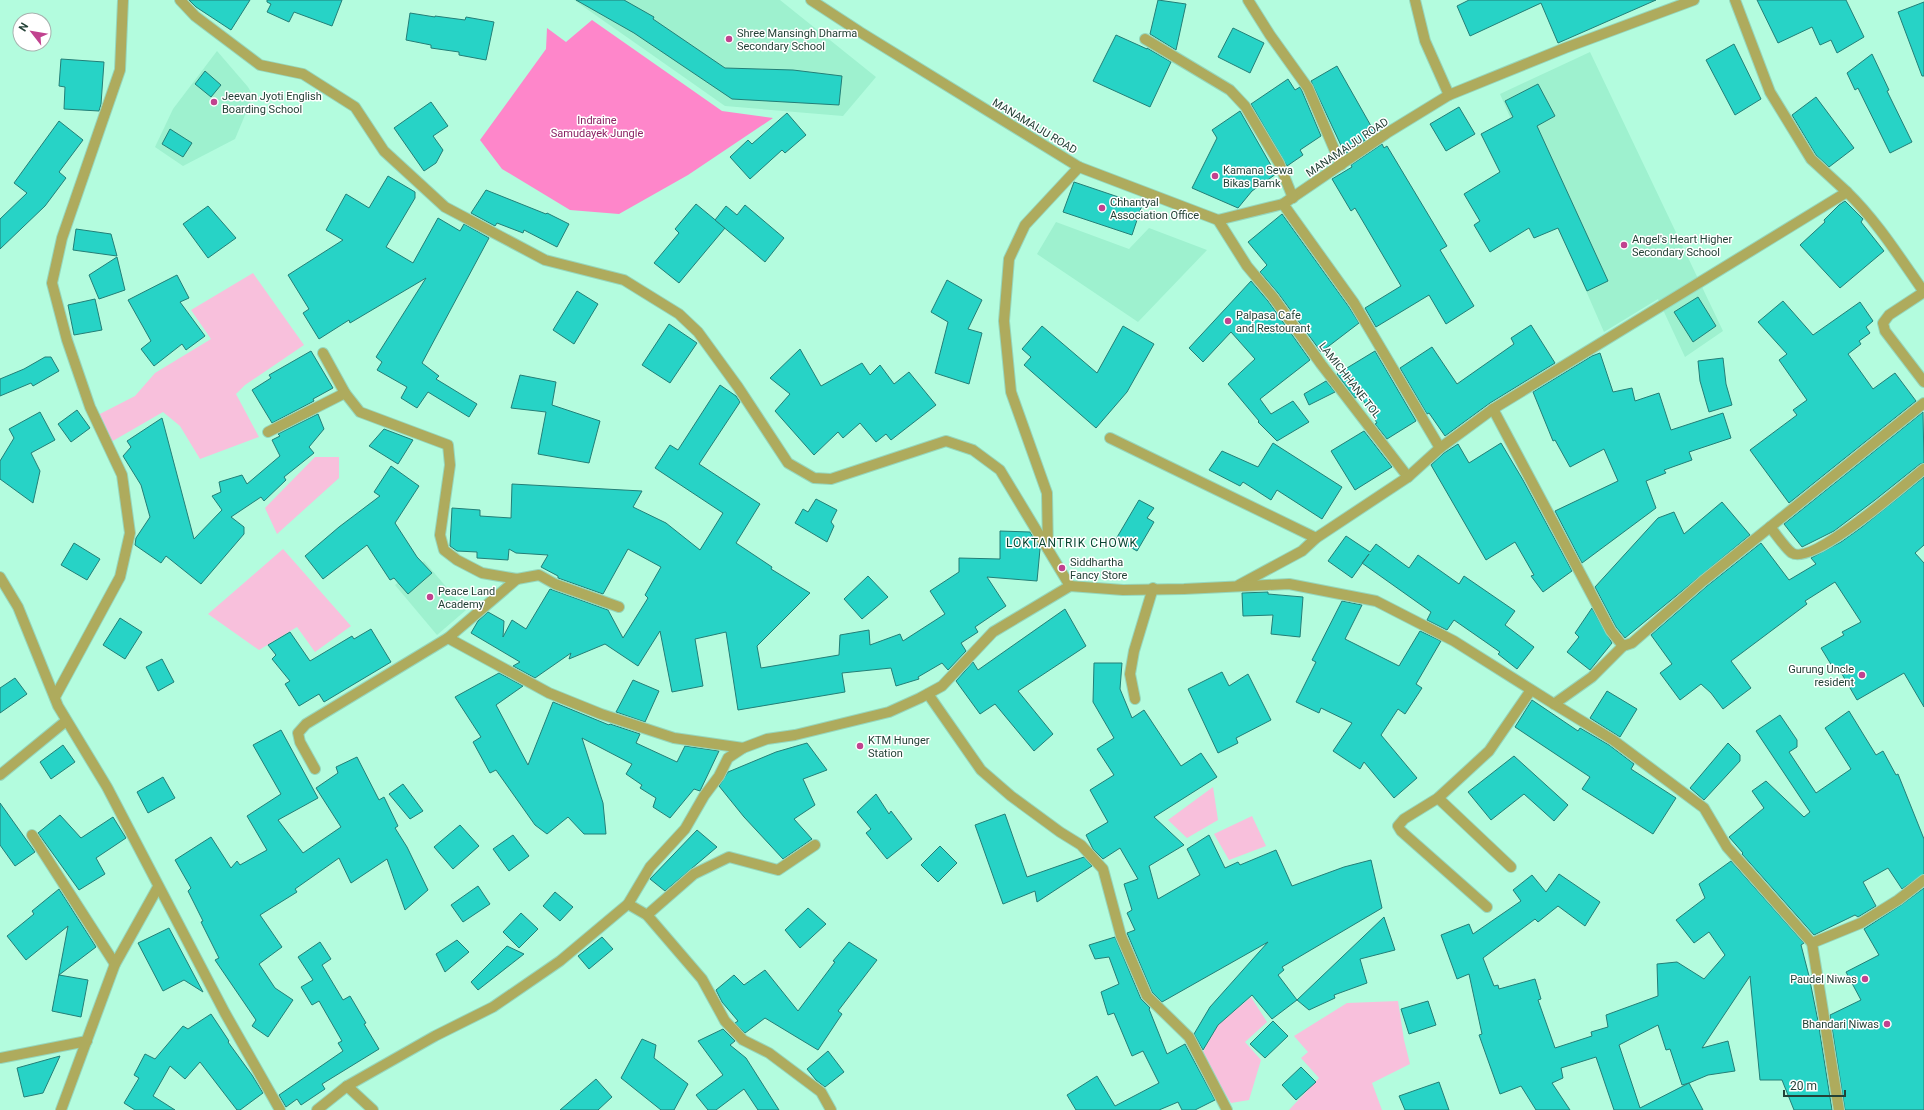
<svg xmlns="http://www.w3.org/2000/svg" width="1924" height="1110" font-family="Roboto,sans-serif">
	<rect width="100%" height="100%" fill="#b3fcde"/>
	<g fill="#9ef1cf">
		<polygon points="574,0 780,0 876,77 843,116 725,106"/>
		<polygon points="217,51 248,87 253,96 235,139 183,166 155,147 173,109"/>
		<polygon points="1590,52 1723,331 1685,357 1658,299 1604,332 1500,94"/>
		<polygon points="1056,222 1129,249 1149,228 1207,250 1138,322 1037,254"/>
		<polygon points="424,561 466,610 437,635 395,585"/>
	</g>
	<g fill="#f8c0dc">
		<polygon points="253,273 304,345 245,385 236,394 259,437 200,459 180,426 163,412 111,442 94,417 135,396 155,373 211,339 191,310"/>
		<polygon points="315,457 339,457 339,478 277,534 265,508"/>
		<polygon points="283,549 351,626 315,652 297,627 259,650 208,614"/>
		<polygon points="1213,787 1218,820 1187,838 1168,820"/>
		<polygon points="1252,816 1266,846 1229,860 1214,834"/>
		<polygon points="1251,997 1267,1022 1245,1042 1261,1060 1249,1100 1231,1103 1201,1055 1218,1025"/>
		<polygon points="1398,1001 1404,1040 1410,1064 1372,1083 1382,1110 1289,1110 1319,1078 1301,1058 1308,1052 1294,1036 1347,1003"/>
	</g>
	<polygon fill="#fe86ca" points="592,20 722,111 773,118 688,175 619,214 570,210 502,169 480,140 546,49 547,28 566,42"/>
	<g fill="#27d3c6" stroke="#237f77" fill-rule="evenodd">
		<polygon points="189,0 250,0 231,30 196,7"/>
		<polygon points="267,0 342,0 332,26 294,12 289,22 267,12 271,4 267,2"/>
		<polygon points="576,0 624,0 654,17 653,19 725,68 793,70 842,76 839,105 732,99 634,33"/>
		<polygon points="1158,0 1186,4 1176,50 1150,34"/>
		<polygon points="1469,0 1656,0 1558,43 1541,3 1470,36 1457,6"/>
		<polygon points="1757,0 1846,0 1864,37 1837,53 1831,40 1820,45 1812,27 1778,43"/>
		<polygon points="1924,2 1924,76 1922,76 1898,12"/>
		<polygon points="410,13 435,17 435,16 465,20 466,17 494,22 486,60 459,55 459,52 431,48 431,45 406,40"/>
		<polygon points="1233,28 1264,43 1250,73 1218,57"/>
		<polygon points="1116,35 1147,49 1147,48 1171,62 1150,107 1093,81"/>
		<polygon points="1734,44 1761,99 1735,115 1706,60"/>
		<polygon points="1872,54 1889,90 1887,91 1912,142 1890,153 1858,88 1855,90 1847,73"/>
		<polygon points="61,59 104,62 101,104 99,111 64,109 65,87 59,86"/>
		<polygon points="1337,66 1375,133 1345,154 1311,81"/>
		<polygon points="205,71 221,85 211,97 195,84"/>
		<polygon points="1288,79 1295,90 1300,87 1302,91 1321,136 1300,150 1303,155 1287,166 1251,104"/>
		<polygon points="1538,84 1555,116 1537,126 1608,281 1587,291 1558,228 1534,238 1529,228 1490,252 1474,225 1480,221 1464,194 1500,172 1481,134 1513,117 1505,101"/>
		<polygon points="1816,97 1854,148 1829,167 1816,155 1792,115"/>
		<polygon points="431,102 448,126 433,136 443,150 436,163 424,171 394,128"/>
		<polygon points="1459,107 1475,134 1446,151 1430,124"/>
		<polygon points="1240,111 1276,174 1252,191 1238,208 1192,188 1217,138 1212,130"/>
		<polygon points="787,113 806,135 785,153 782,150 750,179 730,157 748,140 752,144"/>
		<polygon points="59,121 83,140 59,172 66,178 45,206 0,249 0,219 27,193 14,183"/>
		<polygon points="170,129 192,143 183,157 162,144"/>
		<polygon points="1382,144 1384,148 1387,146 1447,246 1440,250 1474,306 1446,324 1429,295 1376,327 1365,308 1401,286 1355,208 1351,211 1332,179 1352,167 1351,165"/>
		<polygon points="388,176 415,192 415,198 386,247 413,263 438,218 460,231 464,224 489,238 422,363 439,376 436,379 477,404 469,417 428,392 417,408 401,398 407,387 377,370 382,362 376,357 426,278 350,323 349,320 319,339 303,313 309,309 288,275 343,240 326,230 346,194 369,208"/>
		<polygon points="1074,182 1142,205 1132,235 1063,212"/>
		<polygon points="486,190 546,214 547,213 569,224 557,247 524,230 523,233 497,223 495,226 471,213"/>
		<polygon points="1845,201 1863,219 1861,222 1884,251 1840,288 1800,245 1825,222 1824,220 1839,205"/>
		<polygon points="696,204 725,228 679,283 654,263 679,233 675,229"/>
		<polygon points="745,205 784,238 765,262 715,220 726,206 737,215"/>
		<polygon points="208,206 236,238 208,258 183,224"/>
		<polygon points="1282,214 1349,307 1359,323 1321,352 1278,293 1260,272 1267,265 1248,242"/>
		<polygon points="76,229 111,234 117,256 73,250"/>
		<polygon points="117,257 125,290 99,299 89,275"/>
		<polygon points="177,275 189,298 180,302 205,336 186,350 182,344 154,366 141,349 151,341 128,300"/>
		<polygon points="947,280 982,300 968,329 982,333 969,384 935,373 948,322 931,312"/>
		<polygon points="1251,281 1268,301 1310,360 1260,399 1271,414 1293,401 1309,422 1277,441 1258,422 1259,421 1228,384 1255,359 1231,332 1203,362 1189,348"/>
		<polygon points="577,291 598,304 574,344 553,330"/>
		<polygon points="1698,297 1716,326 1693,342 1674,312"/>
		<polygon points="95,299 102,330 74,335 68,305"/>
		<polygon points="1783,301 1813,335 1860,302 1873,321 1866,327 1870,333 1859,341 1861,344 1848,354 1873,389 1895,373 1916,401 1789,503 1750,450 1797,415 1793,410 1807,400 1779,360 1787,354 1758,322"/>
		<polygon points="669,324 697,343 670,383 642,365"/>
		<polygon points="1531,325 1555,363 1490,403 1445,436 1429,413 1427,414 1400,368 1432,347 1457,384 1514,344 1511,338"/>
		<polygon points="1042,326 1097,373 1123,326 1154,344 1127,392 1096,428 1024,365 1031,357 1022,349"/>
		<polygon points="800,349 821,386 862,363 870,375 880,365 894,384 909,372 936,405 891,440 886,434 876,442 860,423 843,438 838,432 814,455 775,411 790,394 770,378"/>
		<polygon points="311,351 333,388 313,399 314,401 272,423 252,390 271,378 269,375"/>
		<polygon points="1375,351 1416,421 1387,439 1375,424 1377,423 1360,395 1355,398 1337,374"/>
		<polygon points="1600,353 1613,392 1632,388 1635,401 1659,393 1671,430 1723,413 1731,438 1689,452 1692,460 1664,470 1666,473 1646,481 1656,508 1582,563 1555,511 1618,481 1604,449 1570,467 1555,440 1553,441 1533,392 1592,356"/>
		<polygon points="45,357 51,357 59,371 33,386 31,383 0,396 0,379 24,369"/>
		<polygon points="1723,358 1726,384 1732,405 1709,412 1700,381 1698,361"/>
		<polygon points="520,375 556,382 552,405 600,421 589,463 538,454 546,412 511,408"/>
		<polygon points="1326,381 1335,392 1309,405 1304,394"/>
		<polygon points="720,385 736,396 740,402 699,464 760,504 736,543 772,567 771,569 810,593 757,646 761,668 839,655 840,635 869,630 870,645 900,634 903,641 945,614 930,591 959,572 959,558 1000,559 1000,531 1030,532 1040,549 1037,581 987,577 1006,606 975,627 978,632 961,643 966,651 948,670 942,663 918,677 919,679 896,686 891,668 842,673 845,692 738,710 726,632 695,639 703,686 672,692 660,631 638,666 605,644 569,659 571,653 535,678 513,666 520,662 471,633 478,621 488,612 504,621 503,637 512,620 526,629 550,589 608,610 623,638 648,598 645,595 661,567 628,549 603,594 558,578 558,576 541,567 548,555 516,553 509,549 508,560 477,558 477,552 457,551 450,546 452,508 480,510 480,516 511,518 512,484 642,491 633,507 666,523 700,550 723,513 655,468 670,445 678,450"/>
		<polygon points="77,410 90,428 71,442 58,424"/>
		<polygon points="40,412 55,440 31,453 40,471 33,503 0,479 0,461 14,438 9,429"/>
		<polygon points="1923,412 1924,463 1920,464 1875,500 1834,531 1802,547 1784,524"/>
		<polygon points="318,414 324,429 309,447 314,453 284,477 286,480 264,501 261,497 231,517 244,527 244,534 201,584 166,556 161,563 135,545 136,538 150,517 141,485 123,456 131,447 127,441 162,418 194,539 222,510 212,496 221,492 219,482 242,475 247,484 280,456 272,440 280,436 278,434"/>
		<polygon points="384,429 413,440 398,464 369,446"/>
		<polygon points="1364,431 1392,467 1355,490 1331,451"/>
		<polygon points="1273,443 1342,487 1322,519 1277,490 1271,500 1243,482 1240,486 1209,470 1222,451 1258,467"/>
		<polygon points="1501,443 1523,480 1572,571 1543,592 1531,576 1534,575 1515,542 1486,560 1431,465 1444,453 1458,444 1469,463"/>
		<polygon points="391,466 419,486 395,523 417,557 432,573 408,594 394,578 390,580 367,545 323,579 305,556 339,527 380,496 374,492"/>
		<polygon points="1924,477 1924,545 1915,553 1924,563 1924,707 1904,673 1857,700 1839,669 1835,671 1821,648 1844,635 1842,632 1861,622 1835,582 1805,601 1807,604 1731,661 1751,688 1723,709 1711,693 1701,684 1680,700 1660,673 1672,664 1651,635 1707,586 1761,543 1789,580 1816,564 1811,558 1841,542 1862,527"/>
		<polygon points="816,499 837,510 831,522 834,526 827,542 795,523 803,509 808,512"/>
		<polygon points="1139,500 1154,508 1147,518 1154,522 1137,551 1116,539"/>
		<polygon points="1722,502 1750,535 1625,638 1616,627 1595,587 1658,518 1674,512 1684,534"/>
		<polygon points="1346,536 1370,552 1376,544 1409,568 1418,555 1459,584 1464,576 1515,611 1505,625 1534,647 1517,669 1498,654 1500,652 1454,620 1447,630 1427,620 1431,612 1362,563 1369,554 1352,578 1328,561"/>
		<polygon points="74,543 100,559 87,580 61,565"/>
		<polygon points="868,576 888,597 862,619 844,599"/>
		<polygon points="1268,592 1268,594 1303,597 1300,637 1271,634 1273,615 1243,616 1242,593"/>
		<polygon points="1342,601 1362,605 1345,639 1399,666 1420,631 1441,641 1416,684 1422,688 1405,714 1398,709 1381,735 1417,778 1394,798 1364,762 1360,769 1333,751 1352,723 1321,708 1319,713 1296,702 1316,662 1312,660"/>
		<polygon points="1592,608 1612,643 1590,670 1567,652 1579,637 1575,633"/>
		<polygon points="1065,609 1086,646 1018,691 1053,734 1034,751 995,704 980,714 956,681 973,662 978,670"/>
		<polygon points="120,618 142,632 125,659 103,645"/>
		<polygon points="371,629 391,662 324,702 319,694 299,706 285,684 290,681 272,659 276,655 268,645 290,632 310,661 352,636 354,639"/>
		<polygon points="162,659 174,682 158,691 146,667"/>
		<polygon points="1094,663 1122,663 1120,689 1132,718 1144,710 1181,766 1201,753 1217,777 1154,817 1184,845 1149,866 1158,899 1200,875 1187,849 1209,835 1225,868 1238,862 1240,865 1276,850 1292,886 1344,867 1371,860 1382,908 1282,967 1284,970 1278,975 1297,1000 1272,1019 1252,995 1218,1025 1203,1050 1194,1034 1210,1007 1268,942 1162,1002 1152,992 1127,933 1135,930 1127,913 1132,910 1124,884 1138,879 1120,848 1103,859 1093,849 1086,835 1108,822 1090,790 1114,775 1097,749 1114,738 1093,702"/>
		<polygon points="1222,672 1229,686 1248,674 1271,720 1236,738 1238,743 1218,753 1188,689"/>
		<polygon points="499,673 523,686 496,705 528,765 553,702 609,725 610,724 640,734 636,743 677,762 685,746 719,751 700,791 694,789 670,818 653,807 656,798 640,788 642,785 626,774 632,764 582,738 603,803 606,834 584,834 568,817 547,834 535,825 496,770 490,773 473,742 481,737 455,697"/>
		<polygon points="15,678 27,694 0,713 0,688"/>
		<polygon points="633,680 659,691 645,722 616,712"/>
		<polygon points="1607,691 1637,709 1620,737 1590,718"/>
		<polygon points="1532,700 1578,731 1580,728 1609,745 1634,764 1631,769 1676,798 1653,834 1582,789 1590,777 1515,727"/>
		<polygon points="1849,711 1876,755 1883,751 1896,775 1898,774 1924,839 1924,874 1902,889 1888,868 1863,882 1876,906 1858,917 1855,915 1814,935 1742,854 1743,853 1729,837 1764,808 1752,791 1766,781 1804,817 1810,812 1756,731 1780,715 1797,740 1797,747 1789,752 1816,793 1851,769 1825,728"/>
		<polygon points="281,730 318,798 278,820 303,853 341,827 316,788 338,773 336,767 357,757 379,800 384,797 398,826 395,828 407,847 428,890 405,910 387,859 351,883 339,858 295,889 297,892 260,915 282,947 259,964 275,988 293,1000 268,1037 252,1026 256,1020 215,960 219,958 201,922 203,921 188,891 191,888 175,860 211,837 231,868 237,861 240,865 267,850 247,816 281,794 253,745"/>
		<polygon points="807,743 827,770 803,779 815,805 794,819 812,839 783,859 744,817 719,786 728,772 776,752"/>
		<polygon points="1728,743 1740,755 1740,761 1704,800 1690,788"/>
		<polygon points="63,745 75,762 51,779 40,762"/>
		<polygon points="1514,756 1568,805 1554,821 1524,794 1491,820 1468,792"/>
		<polygon points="163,777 175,798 148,813 137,792"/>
		<polygon points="403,784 423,811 410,819 389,794"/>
		<polygon points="876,794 889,814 891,811 912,839 887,859 866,833 871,829 857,812"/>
		<polygon points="0,803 35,852 15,866 0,845"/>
		<polygon points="1005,814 1027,877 1084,857 1092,866 1037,902 1035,891 1003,904 975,825"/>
		<polygon points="60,815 81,838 113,817 126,838 96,858 105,874 79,890 38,833"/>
		<polygon points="460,825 479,846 453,869 434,847"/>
		<polygon points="697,830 717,847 665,891 650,879"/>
		<polygon points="513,835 529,856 509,871 493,849"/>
		<polygon points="940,846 957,863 938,882 921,865"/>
		<path d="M1731 861 1804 943 1801 945 1809 976 1818 1021 1832 1110H1794L1782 1080H1760L1750 976 1702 1048 1728 1041 1735 1071 1708 1075 1689 1083 1703 1110H1614L1596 1057 1561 1068 1563 1078 1552 1083 1570 1110H1536L1521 1086 1500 1094 1479 1035 1482 1034 1469 974 1457 979 1441 935 1469 924 1473 934 1521 901 1513 890 1532 875 1546 892 1559 874 1600 902 1585 926 1558 906 1538 922 1535 919 1483 958 1494 986 1498 985 1499 989 1535 979 1541 999 1538 1000 1555 1048 1592 1036 1591 1032 1608 1027 1606 1015 1658 996 1657 964 1677 962 1704 979 1725 955 1709 932 1694 943 1676 920 1705 898 1699 884ZM1658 1025 1666 1050 1670 1049 1682 1085 1689 1083 1640 1108 1619 1045Z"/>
		<polygon points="478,886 490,904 463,922 451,905"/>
		<polygon points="1924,888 1924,1110 1845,1110 1830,1015 1861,1000 1846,972 1879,955 1864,929 1901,905"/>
		<polygon points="59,889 96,947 59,975 88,980 81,1017 52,1011 68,926 26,960 7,936 34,914 32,911"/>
		<polygon points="555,892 573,907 560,921 543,906"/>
		<polygon points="808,908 826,924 800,948 785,930"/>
		<polygon points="521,913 538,929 519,948 503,932"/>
		<polygon points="1384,917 1395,950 1360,959 1367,983 1334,995 1335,998 1309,1010 1297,1000"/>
		<polygon points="169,928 203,992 184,980 163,991 138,943"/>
		<polygon points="602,937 613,949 589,969 578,956"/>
		<polygon points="1115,937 1141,999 1150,1008 1149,1009 1167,1054 1185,1044 1215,1100 1195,1110 1182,1110 1178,1102 1159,1110 1076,1110 1067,1095 1097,1076 1115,1106 1159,1083 1143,1051 1132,1056 1114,1013 1108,1015 1101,992 1119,984 1109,957 1095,959 1089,945"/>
		<polygon points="457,940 469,952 445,972 436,954"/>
		<polygon points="320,942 331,959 322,965 343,1000 350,996 366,1023 364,1024 379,1049 322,1084 325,1089 301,1105 297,1099 286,1107 279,1095 343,1051 338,1043 342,1041 319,1001 312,1005 301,987 313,980 298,957"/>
		<polygon points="849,942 877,960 838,1011 842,1014 818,1050 765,1018 745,1033 735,1023 738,1021 722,1002 716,990 734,975 744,985 765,970 798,1011 835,962 833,961"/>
		<polygon points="507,946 524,954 478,990 471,982"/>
		<polygon points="1428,1001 1436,1025 1409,1034 1401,1009"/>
		<polygon points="211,1014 229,1041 228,1042 252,1075 263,1093 240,1110 237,1110 200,1062 185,1079 170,1066 153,1096 175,1110 135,1110 124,1103 139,1078 134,1075 145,1054 155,1059 183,1026 188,1029"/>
		<polygon points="1273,1021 1288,1036 1265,1058 1250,1044"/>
		<polygon points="723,1029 735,1041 730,1045 746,1058 779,1110 758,1110 744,1089 716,1110 708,1110 696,1095 723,1075 698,1041"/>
		<polygon points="642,1039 656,1045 654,1058 688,1084 674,1110 661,1110 621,1078"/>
		<polygon points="828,1051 844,1072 825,1087 816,1080 807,1069"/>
		<polygon points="60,1056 43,1093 24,1097 17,1068"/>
		<polygon points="1301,1067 1316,1082 1296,1100 1282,1085"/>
		<polygon points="596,1079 612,1097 598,1110 560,1110"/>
		<polygon points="1439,1082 1449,1110 1405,1110 1399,1096"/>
	</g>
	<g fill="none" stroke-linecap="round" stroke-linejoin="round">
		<defs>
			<g id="minor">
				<polyline points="180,0 195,16 260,65 303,74 355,107 384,151 445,207 545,260 624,280 679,314 698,332 738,387 788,463 814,478 831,479 946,441 973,450 1000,470 1070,586"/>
				<polyline points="811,0 860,32 1079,167 1218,220 1283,204 1387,133 1449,95 1565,48 1694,0"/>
				<polyline points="1248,0 1270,35 1308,88 1341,165"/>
				<polyline points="1415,0 1425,41 1449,95"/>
				<polyline points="1735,0 1770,92 1811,159 1847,192"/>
				<polyline points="1145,39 1230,90 1245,106 1279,163 1293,198"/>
				<polyline points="1283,204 1354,303 1440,448"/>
				<polyline points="1218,220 1247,266 1273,297 1321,364 1408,477"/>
				<polyline points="323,353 345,393"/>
				<polyline points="1493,409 1611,631 1623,646"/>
				<polyline points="268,432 345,393 360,412 448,445 450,465 440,535 444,550 457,560 482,573 517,579 539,575 555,584 619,607"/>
				<polyline points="1110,438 1316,538"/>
				<path d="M1770 527C1776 534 1786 549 1792 553 1813 566 1905 484 1924 469"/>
				<polyline points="1048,549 1047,493 1011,392 1004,321 1009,259 1025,225 1079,167"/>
				<polyline points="0,577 18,607 58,706 107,787 225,1013 280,1110"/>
				<path d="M1239 585 1302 551 1316 538 1408 477 1440 448 1493 409 1847 192C1877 221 1900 258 1924 292L1889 315 1883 323 1885 331 1924 382"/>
				<polyline points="448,638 549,693 601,714 674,738 743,748"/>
				<polyline points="928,694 981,770 1011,796 1060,832 1081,845 1103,869 1121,936 1147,996 1189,1037 1227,1110"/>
				<polyline points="55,697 120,577 130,533 122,475 90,407 67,340 52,283 62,238 120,70 123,0"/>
				<polyline points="1135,699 1130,674 1134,651 1153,588"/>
				<polyline points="1554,704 1592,677 1623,646 1632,643 1703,581 1924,403"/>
				<polyline points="315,769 300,742 298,733 306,724 448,638 517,579"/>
				<polyline points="0,775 66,721"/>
				<polyline points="1438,798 1511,867"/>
				<polyline points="32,835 115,964"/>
				<polyline points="628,904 647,915 702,979 725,1021 743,1040 769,1053 821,1092 831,1110"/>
				<polyline points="1487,907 1401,831 1398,826 1404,819 1438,798 1489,751 1531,690"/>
				<polyline points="647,915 694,874 729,857 778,870 815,845"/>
				<polyline points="1812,943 1861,923 1898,900 1924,880"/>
				<polyline points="0,1058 87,1041"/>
				<polyline points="347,1086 373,1110"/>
				<polyline points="61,1110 115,964 158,887"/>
				<polyline points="317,1110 347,1086 435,1036 493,1007 560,961 628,904 650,867 685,829 704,796 719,776 728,758 743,748 767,739 795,735 889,712 920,698 942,686 993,632 1070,586 1123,590 1184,589 1289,584 1376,601 1454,641 1554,704 1613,740 1704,808 1727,847 1812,943 1839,1110"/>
			</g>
		</defs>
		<use href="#minor" stroke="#96d7bc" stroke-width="12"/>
		<use href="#minor" stroke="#aeab5d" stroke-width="10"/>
	</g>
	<g fill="#c1428f" stroke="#fff" stroke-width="1.5">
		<circle cx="729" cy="39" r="4"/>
		<circle cx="214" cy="102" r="4"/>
		<circle cx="1215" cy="176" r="4"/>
		<circle cx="1102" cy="208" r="4"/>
		<circle cx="1624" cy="245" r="4"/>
		<circle cx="1228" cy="321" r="4"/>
		<circle cx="1062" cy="568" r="4"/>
		<circle cx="430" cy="597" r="4"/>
		<circle cx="1862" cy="675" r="4"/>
		<circle cx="860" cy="746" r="4"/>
		<circle cx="1865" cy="979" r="4"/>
		<circle cx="1887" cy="1024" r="4"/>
	</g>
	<g text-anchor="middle" stroke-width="3" stroke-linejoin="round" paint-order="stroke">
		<g font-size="11" fill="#234136" stroke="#fff" text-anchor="start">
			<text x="737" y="37">Shree Mansingh Dharma<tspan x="737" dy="13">Secondary School</tspan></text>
			<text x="222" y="100">Jeevan Jyoti English<tspan x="222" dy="13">Boarding School</tspan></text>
			<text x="1223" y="174">Kamana Sewa<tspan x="1223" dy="13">Bikas Bamk</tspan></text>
			<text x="1110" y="206">Chhantyal<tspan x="1110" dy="13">Association Office</tspan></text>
			<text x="1632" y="243">Angel's Heart Higher<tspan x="1632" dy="13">Secondary School</tspan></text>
			<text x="1236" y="319">Palpasa Cafe<tspan x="1236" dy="13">and Restourant</tspan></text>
			<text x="1070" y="566">Siddhartha<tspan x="1070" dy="13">Fancy Store</tspan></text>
			<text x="438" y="595">Peace Land<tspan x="438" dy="13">Academy</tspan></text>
			<text x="1854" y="673" text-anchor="end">Gurung Uncle<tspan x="1854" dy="13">resident</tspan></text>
			<text x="868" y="744">KTM Hunger<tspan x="868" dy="13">Station</tspan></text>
			<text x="1857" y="983" text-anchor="end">Paudel Niwas</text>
			<text x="1879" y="1028" text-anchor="end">Bhandari Niwas</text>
		</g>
		<g font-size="11" fill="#8a2263" stroke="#fff">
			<text x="597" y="124">Indraine<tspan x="597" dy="13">Samudayek Jungle</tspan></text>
		</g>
		<g font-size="11" fill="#234136" stroke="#fff">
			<text transform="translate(1035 126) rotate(31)" y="4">MANAMAIJU ROAD</text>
			<text transform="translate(1347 147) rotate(-34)" y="4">MANAMAIJU ROAD</text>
			<text transform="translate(1350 380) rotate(52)" y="4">LAMICHHANE TOL</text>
		</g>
		<g font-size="12" letter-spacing="1" fill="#0a4633" stroke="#fff">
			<text x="1072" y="547">LOKTANTRIK CHOWK</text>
		</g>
	</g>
	<g transform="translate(32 32) rotate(301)"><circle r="19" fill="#ffffff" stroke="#a7b3af"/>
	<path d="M0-3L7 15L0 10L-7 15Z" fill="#c1428f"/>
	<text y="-6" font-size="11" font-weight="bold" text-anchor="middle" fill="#234136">N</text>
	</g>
	<path d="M1784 1090v6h61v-6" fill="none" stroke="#234136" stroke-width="2"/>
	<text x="1790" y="1090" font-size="12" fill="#234136" stroke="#ffffff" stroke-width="3" paint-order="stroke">20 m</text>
</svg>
